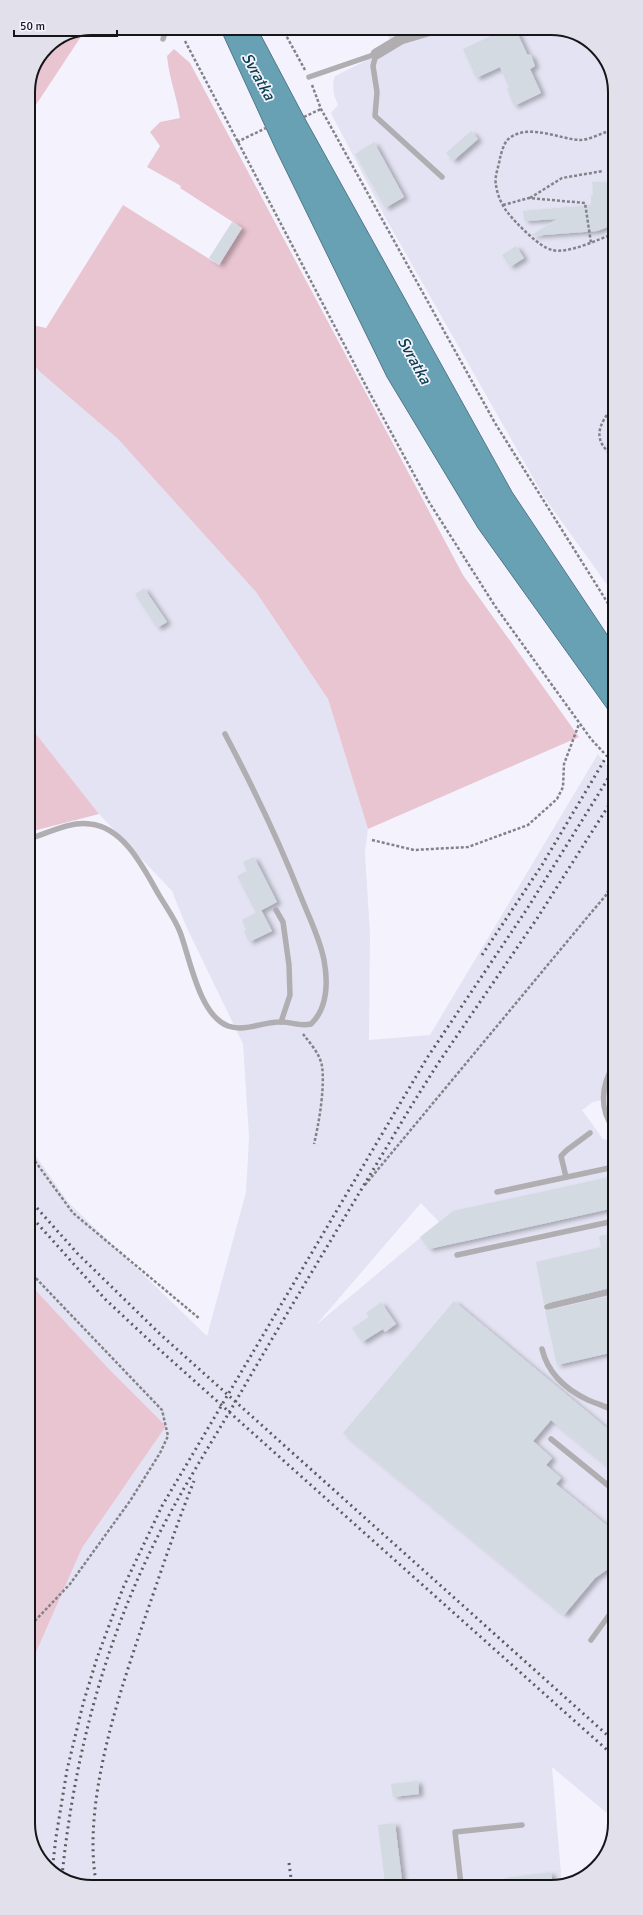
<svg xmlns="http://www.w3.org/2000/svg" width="643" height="1915" font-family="Signika,sans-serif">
	<defs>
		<filter id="shadow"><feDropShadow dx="4.5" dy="2.5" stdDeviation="2" flood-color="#0004"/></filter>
	</defs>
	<rect width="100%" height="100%" fill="#f4f3fd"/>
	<g fill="#e3e3f3" fill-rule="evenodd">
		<polygon points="405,28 555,28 593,44 613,76 613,593 544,497 385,217 331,113 338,105 334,95 333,83 335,76 375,56 391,44 387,34"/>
		<path d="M28 358 40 372 118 439 256 592 328 699 368 829 365 852 370 934 369 1040 430 1035 598 754 614 774V1121L610 1112 607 1099 593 1102 582 1110 603 1139 614 1141 615 1820 552 1767 562 1885 88 1887 50 1871 30 1839V1666L82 1548 166 1426 108 1368 29 1283V1146L68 1202 207 1336 246 1192 249 1137 243 1044 186 926 172 891 99 814 29 725ZM421 1203 439 1222 316 1325Z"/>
	</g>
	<g fill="#e9c5d1">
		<polygon points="84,32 28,117 28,88 47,47"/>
		<path d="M174 49 190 63 463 575 579 737 368 829 328 699 256 592 118 439 40 372 28 358V324L46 328 123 205 219 265 242 228 180 188 181 186 147 167 160 146 150 132 160 122 180 118C177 97 169 78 167 56Z"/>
		<polygon points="29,725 99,814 29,832"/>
		<polygon points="29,1283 108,1368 166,1426 82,1548 30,1666"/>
	</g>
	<polygon fill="#68a1b3" stroke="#4f7785" points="220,28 257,28 304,117 512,492 614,645 614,718 478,528 387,377 277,152"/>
	<g fill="#d4dae2" filter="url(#shadow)">
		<polygon points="508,28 515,28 527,54 531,55 535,66 530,69 541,93 514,106 507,89 509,88 500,67 476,78 463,49"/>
		<polygon points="471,131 478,139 453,161 446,153"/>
		<polygon points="374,142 404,197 385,208 355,154"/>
		<polygon points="592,182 613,182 613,225 597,231 530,236 557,219 524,221 523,211 591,205 591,195 593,195"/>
		<polygon points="232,222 242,228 219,265 209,258"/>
		<polygon points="516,246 524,258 510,267 502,255"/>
		<polygon points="144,588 167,622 157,628 135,594"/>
		<polygon points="254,857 277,902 256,913 237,876 247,871 243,862"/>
		<polygon points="261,910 272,931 249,942 244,931 246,930 242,920"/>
		<polygon points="614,1176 614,1208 429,1249 420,1237 453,1211"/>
		<polygon points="614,1233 614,1287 544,1304 536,1262 601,1247 599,1236"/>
		<polygon points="614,1295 614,1352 557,1365 545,1311"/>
		<polygon points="454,1301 615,1435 615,1472 551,1420 533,1441 552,1458 546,1465 561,1478 556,1484 615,1532 615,1564 595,1578 564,1615 343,1433"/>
		<polygon points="381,1302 396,1324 385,1332 383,1329 362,1342 352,1328 369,1317 366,1313"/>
		<polygon points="418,1781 419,1794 393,1797 391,1784"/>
		<polygon points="395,1823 402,1881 385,1883 378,1825"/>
		<polygon points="551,1872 553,1885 505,1885 505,1878"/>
	</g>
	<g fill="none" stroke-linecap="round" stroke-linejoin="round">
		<g stroke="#838289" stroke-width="2.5" stroke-dasharray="3 2" stroke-linecap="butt">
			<polyline points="282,28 305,70"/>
			<polyline points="185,41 367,388 429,502 495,606 591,739 604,753"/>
			<polyline points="312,85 321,109 495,423 614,613"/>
			<polyline points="304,117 321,109"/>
			<path d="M606 132C598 135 588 140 580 140 559 139 531 124 511 137 504 141 502 151 500 158 499 166 494 177 496 185 497 194 502 206 508 213 516 223 539 247 552 250 568 254 597 240 613 234"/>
			<polyline points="237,142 266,128"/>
			<polyline points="530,198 562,178 603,171"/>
			<polyline points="503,205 529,198 585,203 591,243"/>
			<path d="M613 407C598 425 592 440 613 456"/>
			<polyline points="612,455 613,450"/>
			<polyline points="372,840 414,850 468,847 528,825 557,799 563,787 564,764 579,724"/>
			<path d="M303 1034C310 1043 320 1054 322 1066 325 1088 319 1123 314 1144"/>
			<polyline points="29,1153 73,1213 200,1319"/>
			<polyline points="365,1185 590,914 607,894 614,874"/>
			<polyline points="29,1271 162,1410 168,1436 160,1453 130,1501 70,1584 30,1626"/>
		</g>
		<g stroke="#b1aeb2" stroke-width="5.5">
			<polyline points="163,28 165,33 163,39"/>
			<polyline points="165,33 181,33"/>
			<polyline points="376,54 373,66 377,92 375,116 442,177"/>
			<polyline points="309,77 376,54"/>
			<path d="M29 839C48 833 70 821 90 824 124 827 144 869 159 895 166 907 175 919 180 932 190 958 199 1015 228 1026 244 1032 263 1022 279 1022 291 1021 298 1027 311 1024 328 1008 328 981 324 960 320 939 309 917 301 897 279 841 253 787 225 734"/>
			<polyline points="276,910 283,922 289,965 290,995 281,1022"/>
			<path d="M614 1065C601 1085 599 1110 614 1129"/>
			<polyline points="566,1177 561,1156 567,1150 590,1133"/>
			<polyline points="497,1192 614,1167"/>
			<polyline points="457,1255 614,1221"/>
			<polyline points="547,1307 614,1291"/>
			<path d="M542 1349C548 1374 565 1389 588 1400 597 1404 606 1406 614 1411"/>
			<polyline points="551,1439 615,1491"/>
			<polyline points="591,1640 615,1607"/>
			<polyline points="461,1885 455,1832 522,1825"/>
		</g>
		<polyline stroke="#b1aeb2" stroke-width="11" points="376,54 401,39 438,28"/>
		<g stroke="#5c5b60" stroke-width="3" stroke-dasharray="2 4" stroke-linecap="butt">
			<polyline points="482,955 542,865 614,744"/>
			<polyline points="29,1199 77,1253 160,1334 615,1742"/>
			<polyline points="29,1214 105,1299 151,1342 615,1757"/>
			<polyline points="289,1863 292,1886"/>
			<polyline points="52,1872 56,1837 67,1770 83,1704 97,1658 123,1588 162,1506 427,1058 527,909 614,769"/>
			<path d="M62 1876C74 1757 105 1639 160 1532 187 1480 219 1431 248 1380 301 1289 356 1199 410 1108L437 1065 538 917 614 797"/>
			<path d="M97 1887C80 1804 121 1688 148 1609 163 1566 177 1523 194 1481"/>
		</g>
	</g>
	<g text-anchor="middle" stroke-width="3.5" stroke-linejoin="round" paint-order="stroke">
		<g font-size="16" font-style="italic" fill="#083e4c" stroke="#f4f3fd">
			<text transform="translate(259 76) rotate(61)" y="6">Svratka</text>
			<text transform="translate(415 360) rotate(61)" y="6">Svratka</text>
		</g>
	</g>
	<path d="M0 0H643V1915H0ZM92 35H551A57 57 0 0 1 608 92V1823A57 57 0 0 1 551 1880H92A57 57 0 0 1 35 1823V92A57 57 0 0 1 92 35Z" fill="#e2e1eb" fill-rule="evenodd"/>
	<path fill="none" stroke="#161619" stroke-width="2" d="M92 35H551A57 57 0 0 1 608 92V1823A57 57 0 0 1 551 1880H92A57 57 0 0 1 35 1823V92A57 57 0 0 1 92 35Z"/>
	<path d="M14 30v6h103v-6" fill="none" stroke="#161619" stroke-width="2"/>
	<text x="20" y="30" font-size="12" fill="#161619" stroke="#f4f3fd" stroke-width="3" paint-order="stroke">50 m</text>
</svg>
